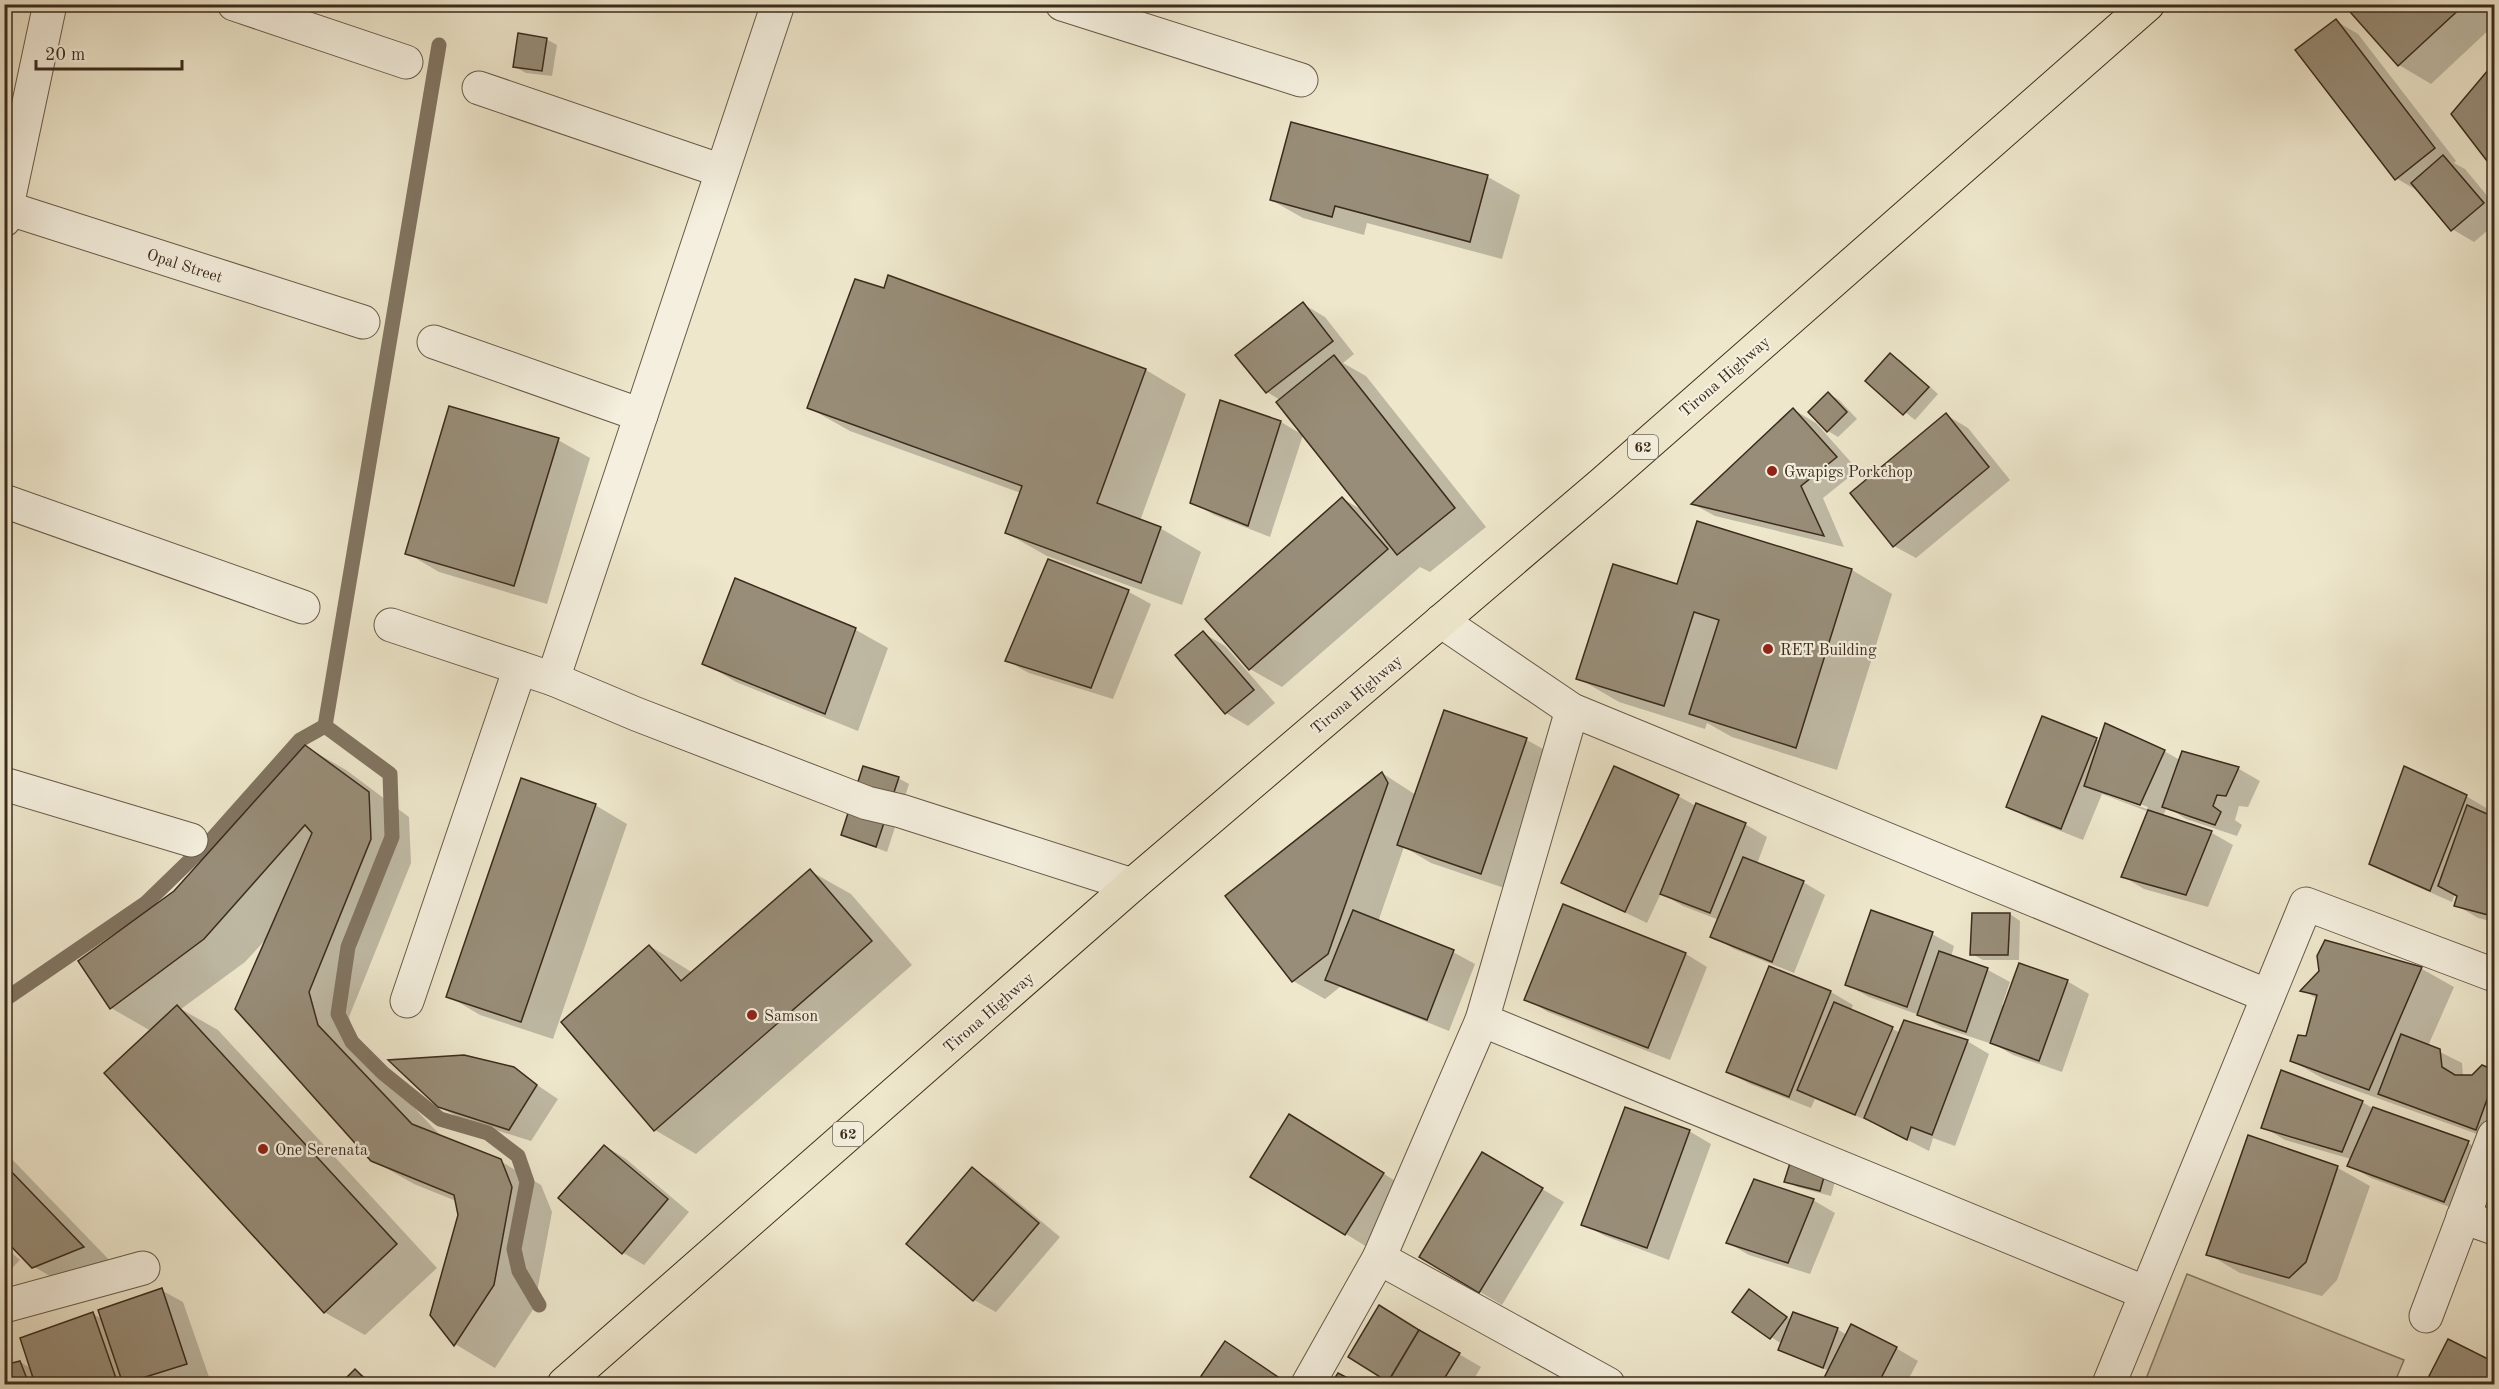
<svg xmlns="http://www.w3.org/2000/svg" width="2499" height="1389" font-family="'Old Standard TT',serif">
	<rect width="100%" height="100%" fill="#eee7cc"/>
	<filter id="stains"><feTurbulence type="fractalNoise" baseFrequency=".00333" numOctaves="4"/><feColorMatrix values="0 0 0 0 .2 0 0 0 0 .09 0 0 0 0 .02 0 0 0 .5 -.17"/></filter>
	<radialGradient id="worn" r=".72"><stop offset=".6" stop-color="#630" stop-opacity="0"/><stop offset="1" stop-color="#630" stop-opacity=".3"/></radialGradient>
	<polygon fill="#d0c7ae" stroke="#867965" stroke-width="1.5" points="2187,1274 2404,1360 2394,1384 2144,1384"/>
	<g fill="#0003" fill-rule="evenodd">
		<polygon points="2345,4 2494,4 2494,25 2431,84 2399,65"/>
		<polygon points="2336,21 2358,34 2456,161 2454,163 2465,169 2494,204 2494,225 2474,242 2452,229 2418,191 2396,178"/>
		<polygon points="546,39 557,45 552,76 526,73 515,67"/>
		<polygon points="2494,65 2494,168 2453,114"/>
		<polygon points="1293,124 1488,177 1520,195 1502,259 1367,223 1364,235 1303,218 1271,200"/>
		<polygon points="889,277 1146,370 1186,394 1140,521 1160,528 1201,552 1182,605 1047,556 1006,533 1021,493 850,431 809,408 884,290"/>
		<polygon points="1303,304 1325,317 1354,354 1343,363 1366,376 1486,527 1430,572 1420,567 1282,687 1250,669 1343,499 1364,511 1280,400 1267,392"/>
		<polygon points="1891,355 1901,361 1938,394 1915,420 1867,381"/>
		<polygon points="1829,394 1839,400 1857,419 1838,437 1828,431"/>
		<polygon points="1221,402 1281,422 1303,435 1270,537 1214,515 1192,502"/>
		<polygon points="1794,410 1816,423 1858,470 1823,498 1844,547 1715,516 1693,504"/>
		<polygon points="1946,415 1968,428 2010,480 1916,558 1894,546"/>
		<polygon points="558,440 590,458 547,604 439,572 407,553"/>
		<polygon points="1048,561 1129,592 1151,604 1113,699 1029,673 1007,661"/>
		<polygon points="1852,570 1892,594 1837,770 1732,737 1707,723 1705,729 1619,702 1578,678 1678,586"/>
		<polygon points="736,580 856,630 888,648 858,731 736,682 704,663"/>
		<polygon points="1203,633 1225,646 1275,703 1248,726 1226,713"/>
		<polygon points="1445,711 1527,740 1559,758 1513,891 1431,863 1404,847 1378,922 1453,952 1475,964 1449,1031 1340,987 1325,999 1293,981 1382,773 1416,795"/>
		<path d="M2043 718 2100 741 2164 751 2180 760 2183 753 2239 769 2260 781 2248 807 2239 806 2235 820 2242 825 2237 836 2186 819 2167 807 2163 816 2212 833 2233 845 2208 907 2144 889 2122 876 2149 812 2102 794 2083 840 2030 819 2008 807ZM2107 792 2148 807 2147 809 2107 795Z"/>
		<polygon points="306,747 346,770 409,817 411,863 349,1017 359,1050 442,1137 500,1161 541,1185 552,1212 534,1308 495,1368 455,1344 460,1215 456,1201 414,1184 372,1160 268,937 245,962 181,1009 218,1030 437,1268 365,1335 324,1312 151,1031 111,1008 175,892"/>
		<polygon points="898,778 909,784 887,852 843,835"/>
		<polygon points="1678,796 1696,806 1745,824 1767,837 1757,864 1803,882 1825,895 1794,973 1734,949 1712,936 1719,920 1683,906 1661,893 1647,923 1563,883"/>
		<polygon points="2466,796 2488,809 2486,815 2494,818 2494,922 2478,918 2456,905 2458,896 2455,894 2452,902 2393,876 2371,864"/>
		<polygon points="595,805 627,824 553,1039 480,1015 448,996"/>
		<polygon points="810,871 851,894 912,965 696,1154 655,1130 563,1023 650,946 693,973"/>
		<polygon points="1564,906 1686,954 1707,967 1670,1060 1548,1012 1526,999"/>
		<polygon points="2010,914 2020,921 2019,960 1983,960 1972,954"/>
		<polygon points="1932,934 1954,946 1951,957 1988,970 2010,982 2002,1005 2067,981 2089,994 2062,1072 2013,1055 1989,1041 1989,1043 1941,1027 1922,1016 1869,997 1847,985"/>
		<polygon points="2326,942 2422,969 2454,987 2428,1046 2462,1063 2463,1076 2472,1076 2482,1066 2494,1071 2494,1140 2324,1079 2292,1061 2308,1037 2317,999 2303,990 2321,971"/>
		<polygon points="1770,968 1831,992 1853,1005 1851,1010 1901,1033 1967,1041 1989,1054 1955,1146 1933,1138 1929,1151 1878,1125 1815,1099 1811,1108 1750,1084 1728,1072"/>
		<polygon points="513,1069 558,1099 531,1141 461,1119 438,1106"/>
		<polygon points="2362,1102 2374,1109 2468,1143 2490,1155 2466,1213 2371,1178 2349,1165 2351,1159 2285,1140 2263,1127"/>
		<polygon points="1312,1129 1405,1187 1367,1247 1252,1176"/>
		<polygon points="1689,1131 1711,1144 1669,1260 1605,1236 1583,1224"/>
		<polygon points="2248,1137 2338,1168 2370,1186 2337,1280 2322,1296 2240,1273 2208,1254"/>
		<polygon points="605,1146 626,1159 689,1212 644,1265 622,1252"/>
		<polygon points="4,1151 115,1266 65,1285 33,1266 4,1237"/>
		<polygon points="1483,1154 1564,1202 1502,1305 1421,1257"/>
		<polygon points="1792,1162 1836,1178 1831,1196 1797,1187 1786,1181"/>
		<polygon points="972,1169 994,1182 1060,1237 996,1312 974,1300"/>
		<polygon points="1813,1200 1835,1213 1810,1274 1749,1255 1728,1243"/>
		<polygon points="4,1246 20,1260 4,1276"/>
		<polygon points="161,1290 183,1302 209,1377 186,1384 4,1384 4,1367 20,1362 32,1369 93,1314 102,1319"/>
		<polygon points="1760,1297 1791,1320 1837,1329 1847,1335 1896,1348 1918,1361 1906,1384 1822,1384 1829,1371 1780,1350 1782,1344 1734,1312"/>
		<polygon points="1379,1307 1481,1367 1471,1384 1397,1384 1350,1357"/>
		<polygon points="2448,1341 2494,1364 2494,1384 2426,1384"/>
		<polygon points="1225,1343 1247,1356 1290,1384 1204,1384 1199,1381"/>
		<polygon points="356,1371 378,1384 342,1384"/>
	</g>
	<g fill="none" stroke-linecap="round" stroke-linejoin="round">
		<g stroke="#827562" stroke-width="15">
			<polyline points="325,726 439,45"/>
			<polyline points="4,1000 146,903 212,839 300,740 325,726 390,774 392,837 348,947 338,1014 352,1042 383,1073 440,1119 488,1133 518,1156 527,1182 514,1249 519,1271 539,1305"/>
		</g>
	</g>
	<g fill="#988d78" stroke="#3b2b1c" stroke-width="1.5">
		<polygon points="2343,4 2465,4 2398,66"/>
		<polygon points="2336,19 2435,148 2395,180 2295,50"/>
		<polygon points="518,33 547,38 542,71 513,67"/>
		<polygon points="2494,63 2494,170 2451,114"/>
		<polygon points="1291,122 1488,175 1470,242 1335,206 1332,217 1270,200"/>
		<polygon points="2443,155 2484,203 2451,231 2411,183"/>
		<polygon points="888,275 1146,369 1097,503 1161,527 1141,583 1005,533 1022,486 807,408 855,279 884,288"/>
		<polygon points="1303,302 1333,341 1266,393 1235,355"/>
		<polygon points="1890,353 1929,387 1903,415 1865,381"/>
		<polygon points="1334,355 1455,508 1397,555 1276,402"/>
		<polygon points="1828,392 1847,412 1827,432 1808,412"/>
		<polygon points="1220,400 1281,421 1248,526 1190,503"/>
		<polygon points="449,406 559,438 514,586 405,554"/>
		<polygon points="1793,408 1837,457 1801,486 1824,536 1691,504"/>
		<polygon points="1946,413 1989,467 1893,547 1850,493"/>
		<polygon points="1342,497 1388,549 1249,670 1205,619"/>
		<polygon points="1697,521 1852,569 1796,748 1689,714 1719,620 1694,612 1664,706 1576,679 1613,564 1677,584"/>
		<polygon points="1048,559 1129,590 1091,688 1005,661"/>
		<polygon points="735,578 856,628 825,714 702,664"/>
		<polygon points="1203,631 1254,690 1225,714 1175,655"/>
		<polygon points="1444,710 1527,738 1481,874 1397,845"/>
		<polygon points="2042,716 2097,738 2061,829 2006,807"/>
		<polygon points="2105,723 2165,750 2140,805 2084,786"/>
		<polygon points="305,745 369,792 371,839 309,992 318,1025 412,1124 501,1159 512,1187 494,1285 454,1346 430,1315 458,1215 454,1195 371,1161 235,1009 312,833 305,825 204,939 110,1009 78,961 174,891"/>
		<polygon points="2182,751 2239,767 2226,796 2217,795 2213,806 2221,812 2215,825 2162,807"/>
		<polygon points="863,766 899,777 876,847 841,835"/>
		<polygon points="1614,766 1679,795 1625,912 1561,883"/>
		<polygon points="2404,766 2467,795 2430,891 2369,864"/>
		<polygon points="1382,772 1388,783 1328,954 1292,982 1225,896"/>
		<polygon points="521,778 596,804 521,1022 446,997"/>
		<polygon points="1696,803 1746,823 1710,913 1660,894"/>
		<polygon points="2467,805 2494,817 2494,910 2492,916 2454,906 2457,896 2438,886"/>
		<polygon points="2148,810 2212,831 2186,895 2121,877"/>
		<polygon points="1743,857 1804,881 1772,962 1710,937"/>
		<polygon points="810,869 872,941 654,1131 561,1022 649,945 681,981"/>
		<polygon points="1563,904 1686,953 1648,1048 1524,1000"/>
		<polygon points="1353,910 1454,950 1427,1020 1325,980"/>
		<polygon points="1871,910 1933,932 1907,1007 1845,985"/>
		<polygon points="1972,913 2010,913 2008,955 1970,955"/>
		<polygon points="2325,940 2422,967 2369,1090 2290,1061 2298,1035 2306,1036 2317,995 2300,991 2319,971 2317,956"/>
		<polygon points="1939,951 1988,968 1966,1032 1917,1015"/>
		<polygon points="2019,963 2068,980 2039,1061 1990,1043"/>
		<polygon points="1769,966 1831,991 1789,1097 1726,1072"/>
		<polygon points="1834,1002 1893,1027 1855,1115 1797,1090"/>
		<polygon points="177,1005 397,1244 324,1313 104,1073"/>
		<polygon points="1904,1020 1968,1040 1932,1135 1911,1127 1907,1140 1864,1118"/>
		<polygon points="2401,1034 2440,1049 2442,1067 2455,1075 2472,1075 2482,1065 2494,1070 2494,1080 2476,1130 2378,1094"/>
		<polygon points="464,1055 514,1067 537,1085 509,1130 438,1107 388,1060"/>
		<polygon points="2281,1070 2363,1101 2342,1152 2261,1128"/>
		<polygon points="1625,1107 1690,1130 1647,1248 1581,1225"/>
		<polygon points="2373,1107 2469,1141 2444,1202 2347,1166"/>
		<polygon points="1289,1114 1384,1173 1345,1235 1250,1177"/>
		<polygon points="2248,1135 2338,1166 2306,1262 2289,1278 2206,1255"/>
		<polygon points="604,1145 668,1199 622,1254 558,1198"/>
		<polygon points="1482,1152 1543,1188 1479,1293 1419,1257"/>
		<polygon points="1791,1160 1826,1170 1820,1191 1784,1182"/>
		<polygon points="4,1164 84,1247 32,1268 4,1239"/>
		<polygon points="972,1167 1039,1223 973,1301 906,1244"/>
		<polygon points="1754,1179 1814,1199 1788,1263 1726,1243"/>
		<polygon points="162,1288 187,1364 123,1384 98,1310"/>
		<polygon points="1749,1289 1787,1317 1770,1339 1732,1312"/>
		<polygon points="1379,1305 1419,1330 1388,1382 1348,1357"/>
		<polygon points="93,1312 118,1384 35,1384 20,1338"/>
		<polygon points="1793,1312 1838,1328 1823,1368 1778,1350"/>
		<polygon points="1851,1324 1897,1347 1878,1384 1821,1384"/>
		<polygon points="1419,1330 1460,1353 1441,1384 1393,1384 1388,1382"/>
		<polygon points="2448,1339 2494,1362 2494,1384 2425,1384"/>
		<polygon points="1225,1341 1278,1377 1273,1384 1201,1384 1197,1382"/>
		<polygon points="20,1361 29,1384 4,1384 4,1365"/>
		<polygon points="355,1369 370,1384 340,1384"/>
		<polygon points="1338,1373 1359,1384 1331,1384"/>
	</g>
	<g fill="none" stroke-linecap="round" stroke-linejoin="round">
		<defs>
			<g id="minor">
				<polyline points="234,4 406,62"/>
				<polyline points="1062,4 1301,80"/>
				<polyline points="479,88 722,171"/>
				<polyline points="7,208 363,322"/>
				<polyline points="4,220 50,4"/>
				<polyline points="434,342 641,415"/>
				<polyline points="4,501 303,607"/>
				<polyline points="1441,621 1572,710 2268,996"/>
				<polyline points="391,625 553,679 636,714 867,803 901,811 1132,885"/>
				<polyline points="553,679 778,4"/>
				<polyline points="4,784 191,840"/>
				<polyline points="407,1001 520,668"/>
				<polyline points="1482,1020 2146,1293"/>
				<polyline points="2463,1217 2494,1228"/>
				<polyline points="1379,1258 1608,1384"/>
				<polyline points="4,1306 143,1268"/>
				<polyline points="2426,1316 2494,1136"/>
				<polyline points="1308,1384 1379,1258 1482,1020 1572,710"/>
				<polyline points="2109,1384 2306,904 2494,975"/>
			</g>
			<polyline id="primary" points="564,1384 1132,885 1603,483 2148,4"/>
		</defs>
		<use href="#minor" stroke="#685a48" stroke-width="35"/>
		<use href="#primary" stroke="#3b2b1c" stroke-width="35"/>
		<use href="#minor" stroke="#f4efde" stroke-width="33"/>
		<use href="#primary" stroke="#eee7cc" stroke-width="33"/>
	</g>
	<g fill="#8f2418" stroke="#f4efde" stroke-width="2">
		<circle cx="1772" cy="471" r="6"/>
		<circle cx="1768" cy="649" r="6"/>
		<circle cx="752" cy="1015" r="6"/>
		<circle cx="263" cy="1149" r="6"/>
	</g>
	<g text-anchor="middle" stroke-width="4.5" stroke-linejoin="round" paint-order="stroke">
		<g fill="#f4efde" stroke="#726656" stroke-width="1.5">
			<rect x="1628" y="435" width="30" height="24" rx="4.5"/>
			<rect x="833" y="1122" width="30" height="24" rx="4.5"/>
		</g>
		<g font-size="15" font-weight="bold" fill="#3b2b1c">
			<text x="1643" y="452">62</text>
			<text x="848" y="1139">62</text>
		</g>
		<g font-size="16" fill="#3b2b1c" stroke="#f4efde">
			<text transform="translate(185 265) rotate(18)" y="6">Opal Street</text>
			<text transform="translate(1724 376) rotate(-41)" y="6">Tirona Highway</text>
			<text transform="translate(1356 694) rotate(-40)" y="6">Tirona Highway</text>
			<text transform="translate(988 1012) rotate(-41)" y="6">Tirona Highway</text>
		</g>
		<g font-size="16" fill="#3b2b1c" stroke="#f4efde" text-anchor="start">
			<text x="1784" y="477">Gwapigs Porkchop</text>
			<text x="1780" y="655">RET Building</text>
			<text x="764" y="1021">Samson</text>
			<text x="275" y="1155">One Serenata</text>
		</g>
	</g>
	<rect width="2499" height="1389" fill="none" stroke="#eee7cc" stroke-width="24"/>
	<rect x="6" y="6" width="2487" height="1377" fill="none" stroke="#3b2b1c" stroke-width="3"/>
	<rect x="12" y="12" width="2475" height="1365" fill="none" stroke="#3b2b1c" stroke-width="1.5"/>
	<path d="M36 60v9h146v-9" fill="none" stroke="#3b2b1c" stroke-width="3"/>
	<text x="45" y="60" font-size="18" fill="#3b2b1c" stroke="#f4efde" stroke-width="4.5" paint-order="stroke">20 m</text>
	<rect width="100%" height="100%" filter="url(#stains)"/>
	<rect width="100%" height="100%" fill="url(#worn)"/>
</svg>
